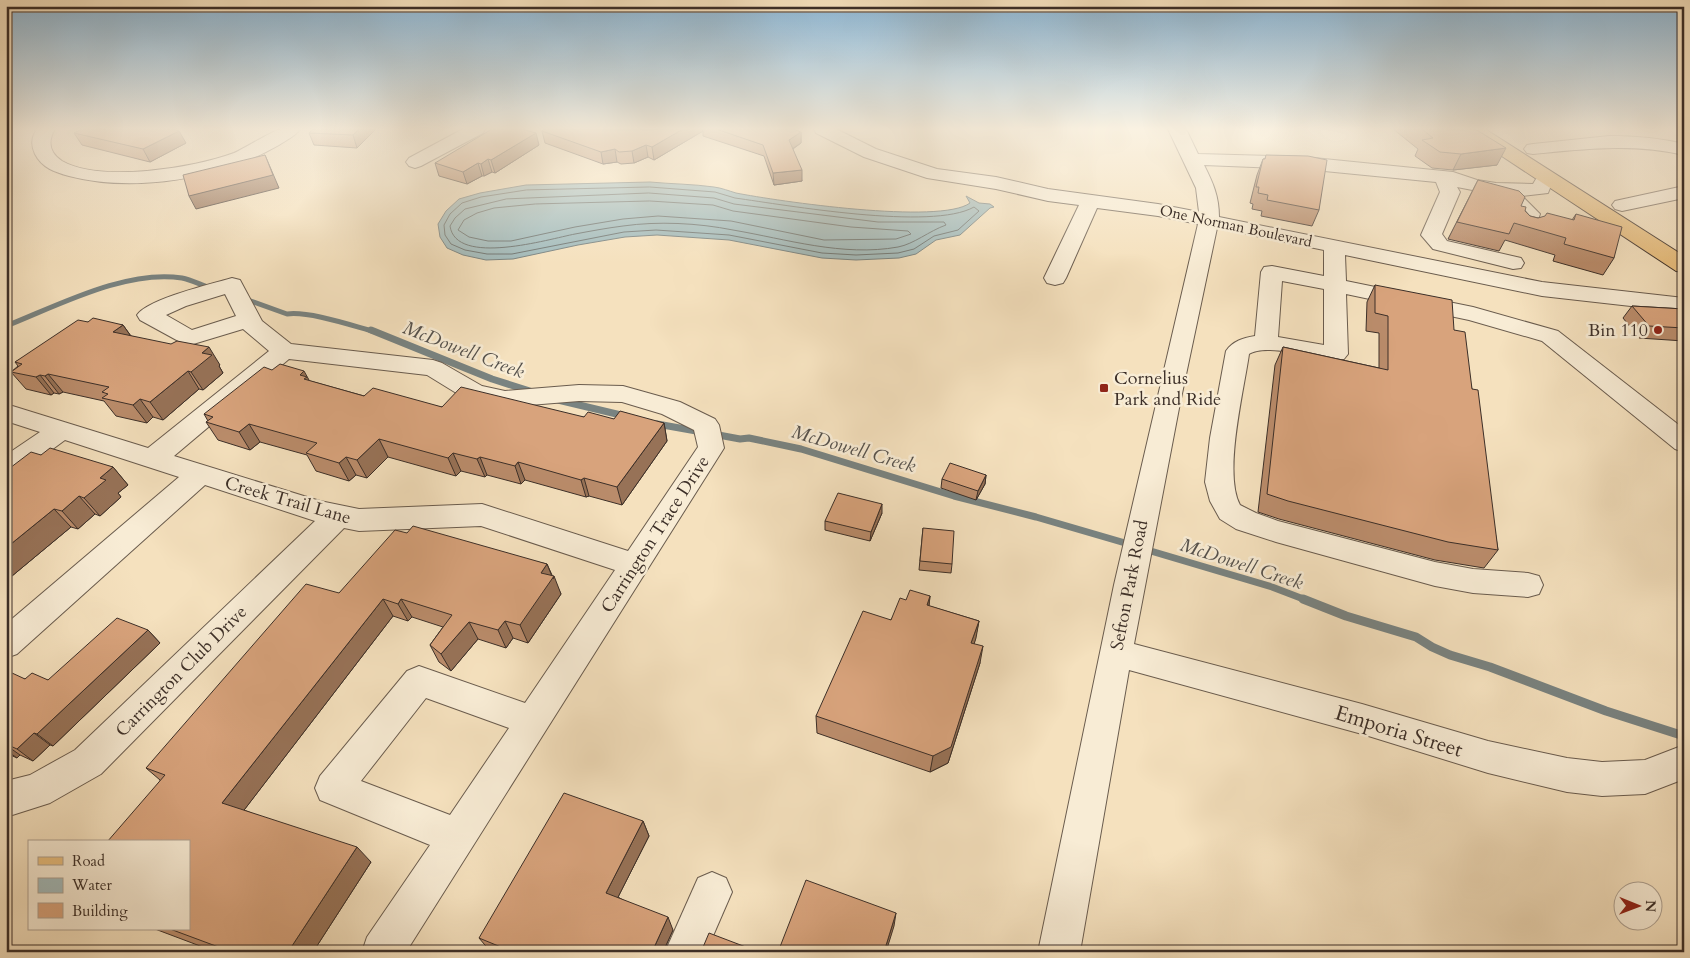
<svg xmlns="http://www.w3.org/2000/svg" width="1690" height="958" font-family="Cardo,serif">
	<rect width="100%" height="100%" fill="#f5e1be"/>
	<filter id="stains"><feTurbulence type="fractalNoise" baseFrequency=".004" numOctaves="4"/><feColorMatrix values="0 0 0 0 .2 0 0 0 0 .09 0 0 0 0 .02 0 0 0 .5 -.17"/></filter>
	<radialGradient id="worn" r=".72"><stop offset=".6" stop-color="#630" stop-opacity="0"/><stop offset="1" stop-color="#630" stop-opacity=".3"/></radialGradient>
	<path fill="#a2bbbc" stroke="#798381" d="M650 182C671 184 693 184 714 187 722 188 729 191 736 193 777 201 940 225 970 203L966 196 979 203 990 204 994 207 990 208 960 235 936 240 916 254 899 258 856 260 822 258 729 240 657 235 625 237 578 245 513 259 486 260 463 255 447 248 440 237 438 224 446 211 459 199 480 193 526 185Z"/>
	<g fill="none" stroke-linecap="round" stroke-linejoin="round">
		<g stroke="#6f7572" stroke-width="1">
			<path d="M650 187 715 192 735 198C786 205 932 231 974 207L979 211 958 230 934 236 914 249 898 253 856 255 822 253 729 235 656 230 624 232 512 254H487L465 250 451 244 445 235 444 225 450 214 462 203 481 197 526 190Z"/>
			<path d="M649 193 714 198 734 204 878 222H944L946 225C929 231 914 244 898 247 843 257 786 239 733 230 698 223 658 221 623 226 607 228 591 231 575 234 549 239 456 267 450 226L455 218 465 209 506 199Z"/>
			<polygon points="650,201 713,205 733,211 851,227 908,231 911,234 896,239 824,240 731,221 658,216 623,219 575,227 511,241 488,241 469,237 458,230 464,220 477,213 494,208 535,204"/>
		</g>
		<g stroke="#798381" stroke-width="5">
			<path d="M245 299 287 314C310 311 353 326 376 332"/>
			<path d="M6 326C57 306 126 269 182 278 192 280 201 285 211 288"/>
		</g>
		<g stroke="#798381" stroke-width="7">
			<polyline points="371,330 492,379 533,392"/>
			<polyline points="558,400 625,416"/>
			<polyline points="657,424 702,432"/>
			<polyline points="713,434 740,439 749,438 801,449 954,496 1036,517 1132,545"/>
			<polyline points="1144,549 1272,587 1306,600"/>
		</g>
		<polyline stroke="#798381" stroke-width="9" points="1303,599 1346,616 1416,637 1432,647 1450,655 1490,667 1606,711 1684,736"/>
		<defs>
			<g id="minor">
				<path d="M37 129H55C47 142 50 153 62 161 100 183 194 168 234 153 245 148 274 130 281 129 288 128 294 129 300 129 296 136 286 140 279 145 220 179 135 193 69 176 55 172 42 168 35 154 31 145 31 138 37 129Z"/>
				<polygon points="463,129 485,129 483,133 421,166 415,168 409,166 406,162 409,158"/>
				<path d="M814 129H836L876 149 937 169 996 177 1048 189 1158 204 1199 212 1196 188 1168 129H1186L1198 154 1304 157 1453 172 1477 180 1496 183 1533 184 1536 179 1543 177 1550 179 1552 183 1548 193 1522 196 1540 214 1534 231 1527 233 1520 231 1517 227 1520 215 1498 195 1457 187 1460 192 1442 234 1447 241 1521 258 1524 263 1521 268 1513 269 1433 249 1421 235 1440 192 1436 182 1304 169 1204 165C1213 183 1219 196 1219 217L1542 282 1684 298V312L1542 296 1345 255 1346 281 1473 307 1558 331 1684 429V452L1675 449 1542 341 1469 320 1346 294 1348 354 1344 359 1336 361C1316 358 1266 343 1249 354 1244 390 1223 474 1240 505L1256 513 1278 521 1435 562 1473 569 1528 573 1539 576 1543 585 1539 594 1528 597 1473 593 1435 586 1276 542 1236 529 1220 519 1210 501 1205 482 1210 438 1226 351C1233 341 1243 338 1255 336L1261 272 1264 267 1272 266 1324 276V250L1217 228 1180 403 1134 644 1362 704 1488 741 1567 758 1602 762 1645 760 1684 745V779L1645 794 1602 796 1567 792 1488 773 1362 734 1129 670 1080 952H1038L1114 585 1198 224 1158 216 1097 208 1066 278 1063 283 1055 285 1047 283 1044 278 1079 205 1048 201 996 189 927 178 864 157 816 133ZM1282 281 1324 289V345L1278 337Z"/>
				<path d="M1609 136C1635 136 1659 138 1684 144V155C1633 143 1584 149 1533 154L1527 153 1524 149 1527 145 1533 144Z"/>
				<polygon points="1684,186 1684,198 1622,211 1615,209 1612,205 1615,201"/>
				<path d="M232 278 240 280 262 321 291 344 433 360 442 363 482 386 505 391 579 385 623 386 680 402 715 419 719 425 724 448 406 952H362L367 937 430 845 320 800 315 788 320 776 407 671 419 666 525 703 615 570 481 526 359 531 344 528 101 774 50 803 6 817V781L30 775 75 750 315 521 205 485 17 654 6 658V624L179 477 65 440 16 476 6 479V455L40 432 6 421V404L148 448 269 351 243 329 190 345 182 343 140 320 137 315C148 299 211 284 232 278ZM225 294 236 316 192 330 166 315 186 306ZM289 359 427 375 466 399 505 407 579 401 622 402 662 414 694 430 698 447 628 551 482 504 359 509 320 501 174 456ZM426 698 509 728 450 815 361 781Z"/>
				<polygon points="712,872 726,878 732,892 706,952 665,952 698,878"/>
			</g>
			<polygon id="major" points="1465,129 1485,129 1684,256 1684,272 1676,271 1467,133"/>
		</defs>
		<use href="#minor" stroke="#6a5c4e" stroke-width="2"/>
		<use href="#major" stroke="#3c2f28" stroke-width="2"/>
		<use href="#minor" fill="#f8ecd5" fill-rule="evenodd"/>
		<use href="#major" fill="#eac07f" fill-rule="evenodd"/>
	</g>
	<g fill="#ba8c6b" stroke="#3c2f28">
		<polygon points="376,129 357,148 314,145 309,133"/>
		<polygon points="626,129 793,129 801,132 801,143 793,149 802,181 774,185 764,156 703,136 703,131 654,160 648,157 634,163 621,164 617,162 603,164 545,143 542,131"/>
		<polygon points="1393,129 1475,129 1497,165 1453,170 1432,168 1415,156 1418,149"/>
		<polygon points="74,133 186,143 150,162 82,145"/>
		<polygon points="539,145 495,173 492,172 484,176 482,176 467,184 439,176 435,163"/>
		<polygon points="1266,155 1319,210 1312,226 1261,216 1262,211 1252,209 1253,204 1250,203 1257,175 1263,159 1265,159"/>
		<polygon points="1478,180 1521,206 1530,216 1538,218 1572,220 1576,214 1614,258 1603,275 1553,261 1555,255 1505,240 1499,251 1448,239"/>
		<polygon points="1375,285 1454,330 1472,389 1498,550 1484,568 1435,560 1279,519 1258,512 1275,365 1283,347 1379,368 1379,333 1366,331 1367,302"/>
		<polygon points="1632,306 1684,309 1684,341 1639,338 1623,318"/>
		<polygon points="88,322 123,325 131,336 220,365 219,366 223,373 203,390 199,389 163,420 153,417 147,423 116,416 104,401 63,392 59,394 54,393 51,395 26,389 11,372 18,366 15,362"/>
		<polygon points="310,381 364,396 442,407 664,423 667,441 622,505 589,496 586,497 525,480 521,484 487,475 485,477 461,471 456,476 388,457 367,478 356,475 349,481 316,471 307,455 260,442 250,450 218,440 206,422 208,421 204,414"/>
		<polygon points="41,455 113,467 128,485 118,493 121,497 100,516 95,514 78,529 71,527 6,581 6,471"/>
		<polygon points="986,475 985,484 976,500 941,488 942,479"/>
		<polygon points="882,513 870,541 825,530 825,521"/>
		<polygon points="923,528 952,564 951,573 919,570"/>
		<polygon points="407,533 547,564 552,575 561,594 528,643 513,638 506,648 478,639 451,671 439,662 430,645 443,627 412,617 408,621 393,616 244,810 371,862 313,952 216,952 155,929 189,929 160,780 146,768 339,593"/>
		<polygon points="930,596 929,606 979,621 974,644 980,663 948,763 930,772 817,733 816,716 906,600"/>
		<polygon points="148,630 160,643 53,746 50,745 33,761 20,755 17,758 6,753 6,678 25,679 48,680"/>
		<polygon points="643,821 649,836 618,897 673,930 663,952 493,952 490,951 479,938"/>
	</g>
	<g fill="#977257" stroke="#3c2f28">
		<polygon points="359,129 376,129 357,148 353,135"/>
		<polygon points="683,129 702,129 703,131 654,160 652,147"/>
		<polygon points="179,131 186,143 150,162 143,149"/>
		<polygon points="801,132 801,143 789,151 789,140"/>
		<polygon points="536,133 539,145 495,173 491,160"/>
		<polygon points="646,145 648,157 634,163 632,151"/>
		<polygon points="1506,148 1497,165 1453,170 1461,154"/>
		<polygon points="615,149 617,162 603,164 601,152"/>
		<polygon points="265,155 279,188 196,209 189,196"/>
		<polygon points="488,159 492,172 484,176 481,164"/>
		<polygon points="478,163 482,176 467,184 463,172"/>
		<polygon points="802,170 802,181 774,185 773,173"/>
		<polygon points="123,325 135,342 113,332"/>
		<polygon points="209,347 220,365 219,366 223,373 203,390 191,372 202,353"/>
		<polygon points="188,371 199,389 163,420 150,402"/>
		<polygon points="304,371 314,389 300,375"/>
		<polygon points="48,374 63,392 59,394 45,376"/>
		<polygon points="40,375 54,393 51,395 36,377"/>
		<polygon points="140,399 153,417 147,423 133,405"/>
		<polygon points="664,423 667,441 622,505 617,487"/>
		<polygon points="249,424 260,442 250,450 239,432"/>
		<polygon points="379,439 388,457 367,478 357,460"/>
		<polygon points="453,453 461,471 456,476 448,458"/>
		<polygon points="346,457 356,475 349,481 339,463"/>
		<polygon points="480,457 487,475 485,477 477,459"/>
		<polygon points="518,462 525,480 521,484 515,466"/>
		<polygon points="113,467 128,485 118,493 121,497 100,516 84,498 100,478"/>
		<polygon points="986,475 985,484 976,500 978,491"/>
		<polygon points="584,478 589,496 586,497 581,480"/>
		<polygon points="79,496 95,514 78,529 62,511"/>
		<polygon points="882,504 882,513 870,541 871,532"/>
		<polygon points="54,509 71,527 6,581 6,548"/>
		<polygon points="547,564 553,579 554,576 561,594 528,643 520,625 541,573"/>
		<polygon points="930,596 928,613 927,605"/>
		<polygon points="383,599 393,616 238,818 222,803"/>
		<polygon points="401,599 412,617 408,621 398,604"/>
		<polygon points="505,621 513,638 506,648 498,630"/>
		<polygon points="979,621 976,638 969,660 971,643"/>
		<polygon points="469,622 478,639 451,671 441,654"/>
		<polygon points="148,630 160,643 53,746 37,734"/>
		<polygon points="983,646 980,663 948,763 930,772 933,756"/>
		<polygon points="34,733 50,745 33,761 17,749"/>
		<polygon points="6,745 20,755 17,758 6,750"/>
		<polygon points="643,821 649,836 613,907 606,893"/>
		<polygon points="357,847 371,862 313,952 288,952"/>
		<polygon points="896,913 894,926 886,952 884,952"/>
		<polygon points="668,917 673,930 663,952 652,952"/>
	</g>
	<g fill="#d8a37c" stroke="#3c2f28">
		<polygon points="82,129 173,129 179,131 143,149 74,133"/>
		<polygon points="313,129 359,129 353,135 309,133"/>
		<polygon points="492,129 522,129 536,133 491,160 488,159 481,164 478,163 463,172 435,163"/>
		<polygon points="545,129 624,130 683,129 652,147 646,145 632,151 619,152 615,149 601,152 542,131"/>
		<polygon points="716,129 793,129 801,132 789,140 802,170 773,173 763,145"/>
		<polygon points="1422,129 1475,129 1506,148 1461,154 1440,152 1422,140 1433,138"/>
		<polygon points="265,155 273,175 189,196 183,175"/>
		<polygon points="1266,155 1308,156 1327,160 1319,210 1267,200 1268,195 1258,193 1259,187 1256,187 1263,159 1265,159"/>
		<polygon points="1478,180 1519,191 1525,197 1521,206 1526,207 1525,211 1530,216 1538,218 1545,216 1547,213 1574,220 1576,214 1622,227 1614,258 1564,244 1566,238 1514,223 1509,234 1457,222"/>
		<polygon points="1375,285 1452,300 1454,330 1465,332 1472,389 1478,390 1498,550 1448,542 1288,501 1267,494 1283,347 1388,370 1388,316 1375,313"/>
		<polygon points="1632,306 1684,309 1684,328 1649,326"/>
		<polygon points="93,318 123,325 113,332 171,344 177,341 209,347 202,353 212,355 191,372 188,371 150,402 140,399 133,405 102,398 108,394 102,392 109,387 48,374 45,376 40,375 36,377 11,372 22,364 15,362 78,320 88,322"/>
		<polygon points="280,364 304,371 300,375 307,377 304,379 364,396 373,388 442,407 461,387 584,417 588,412 614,419 620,411 664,423 617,487 584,478 581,480 518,462 515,466 480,457 477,459 453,453 448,458 379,439 357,460 346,457 339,463 306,453 317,443 249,424 239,432 206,422 213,417 204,414 264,367 272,370"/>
		<polygon points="50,448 113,467 100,478 106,480 84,498 79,496 62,511 54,509 6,548 6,471 31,452 41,455"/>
		<polygon points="950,463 986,475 978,491 942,479"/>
		<polygon points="838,493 882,504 871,532 825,521"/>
		<polygon points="413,526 547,564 541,573 554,576 520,625 505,621 498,630 469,622 441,654 430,645 452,615 401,599 398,604 383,599 222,803 357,847 288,952 232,952 170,929 189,929 189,842 107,842 165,775 146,768 306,584 339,593 395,530 407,533"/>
		<polygon points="923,528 954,531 952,564 920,561"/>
		<polygon points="910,590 930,596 927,605 979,621 971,643 983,646 951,747 933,756 816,716 863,611 891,620 900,598 906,600"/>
		<polygon points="117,618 148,630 37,734 34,733 17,749 6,744 6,678 12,673 25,679 32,673 48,680"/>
		<polygon points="564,793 643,821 606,893 668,917 652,952 513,952 479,938"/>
		<polygon points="806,880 896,913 884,952 778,952"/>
		<polygon points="709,933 759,952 701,952"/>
	</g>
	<linearGradient id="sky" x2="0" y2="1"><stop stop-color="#8cb7d6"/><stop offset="0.49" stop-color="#faf2e2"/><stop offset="1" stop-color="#faf2e2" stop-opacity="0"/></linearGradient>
	<rect width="1690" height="263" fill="url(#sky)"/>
	<g fill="#8f2418" stroke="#f8ecd5" stroke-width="2">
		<circle cx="1658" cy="330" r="5"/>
		<rect x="1099" y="383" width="10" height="10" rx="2.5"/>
	</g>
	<g text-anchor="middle" stroke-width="5" stroke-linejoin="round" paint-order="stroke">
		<g font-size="15" fill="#3c2f28" stroke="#f8ecd5">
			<text transform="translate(1236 226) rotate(12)" y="5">One Norman Boulevard</text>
		</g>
		<g font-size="18" fill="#3c2f28" stroke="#f8ecd5" text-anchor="end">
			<text x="1648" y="336">Bin 110</text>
			<text x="1114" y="384" text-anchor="start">Cornelius<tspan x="1114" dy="21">Park and Ride</tspan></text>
		</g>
		<g font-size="18" fill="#3c2f28" stroke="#f8ecd5">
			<text transform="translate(288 500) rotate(16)" y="6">Creek Trail Lane</text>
			<text transform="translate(655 534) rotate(-57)" y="6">Carrington Trace Drive</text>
			<text transform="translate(1129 585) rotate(-79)" y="6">Sefton Park Road</text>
			<text transform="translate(181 671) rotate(-45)" y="6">Carrington Club Drive</text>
		</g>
		<g font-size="19" font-style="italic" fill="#56524d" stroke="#f8ecd5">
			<text transform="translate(464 349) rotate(21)" y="7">McDowell Creek</text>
			<text transform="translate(854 448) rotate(16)" y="7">McDowell Creek</text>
			<text transform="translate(1242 563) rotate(18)" y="7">McDowell Creek</text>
		</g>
		<g font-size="21" fill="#3c2f28" stroke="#f8ecd5">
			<text transform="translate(1399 731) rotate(17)" y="7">Emporia Street</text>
		</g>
	</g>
	<rect width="1690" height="958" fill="none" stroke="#f5e1be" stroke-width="25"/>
	<rect x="8" y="8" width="1675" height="943" fill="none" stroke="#3c2f28" stroke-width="2.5"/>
	<rect x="12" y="12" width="1665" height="933" fill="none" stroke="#3c2f28"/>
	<rect x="28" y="840" width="162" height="90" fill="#f8ecd5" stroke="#ada090"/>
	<rect x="38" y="857" width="25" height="8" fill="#eac07f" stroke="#ada090"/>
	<text x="72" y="866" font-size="15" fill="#3c2f28">Road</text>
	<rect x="38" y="878" width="25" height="15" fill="#a2bbbc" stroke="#ada090"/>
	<text x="72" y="890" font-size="15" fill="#3c2f28">Water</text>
	<rect x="38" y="903" width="25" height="15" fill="#d8a37c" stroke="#ada090"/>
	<text x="72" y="916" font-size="15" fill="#3c2f28">Building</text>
	<g transform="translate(1638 906) rotate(91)"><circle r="24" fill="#f8ecd5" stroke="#ada090"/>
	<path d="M0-4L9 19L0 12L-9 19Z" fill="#8f2418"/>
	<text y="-8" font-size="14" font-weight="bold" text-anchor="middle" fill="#3c2f28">N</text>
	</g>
	<rect width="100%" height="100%" filter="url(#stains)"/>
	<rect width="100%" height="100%" fill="url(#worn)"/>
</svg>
